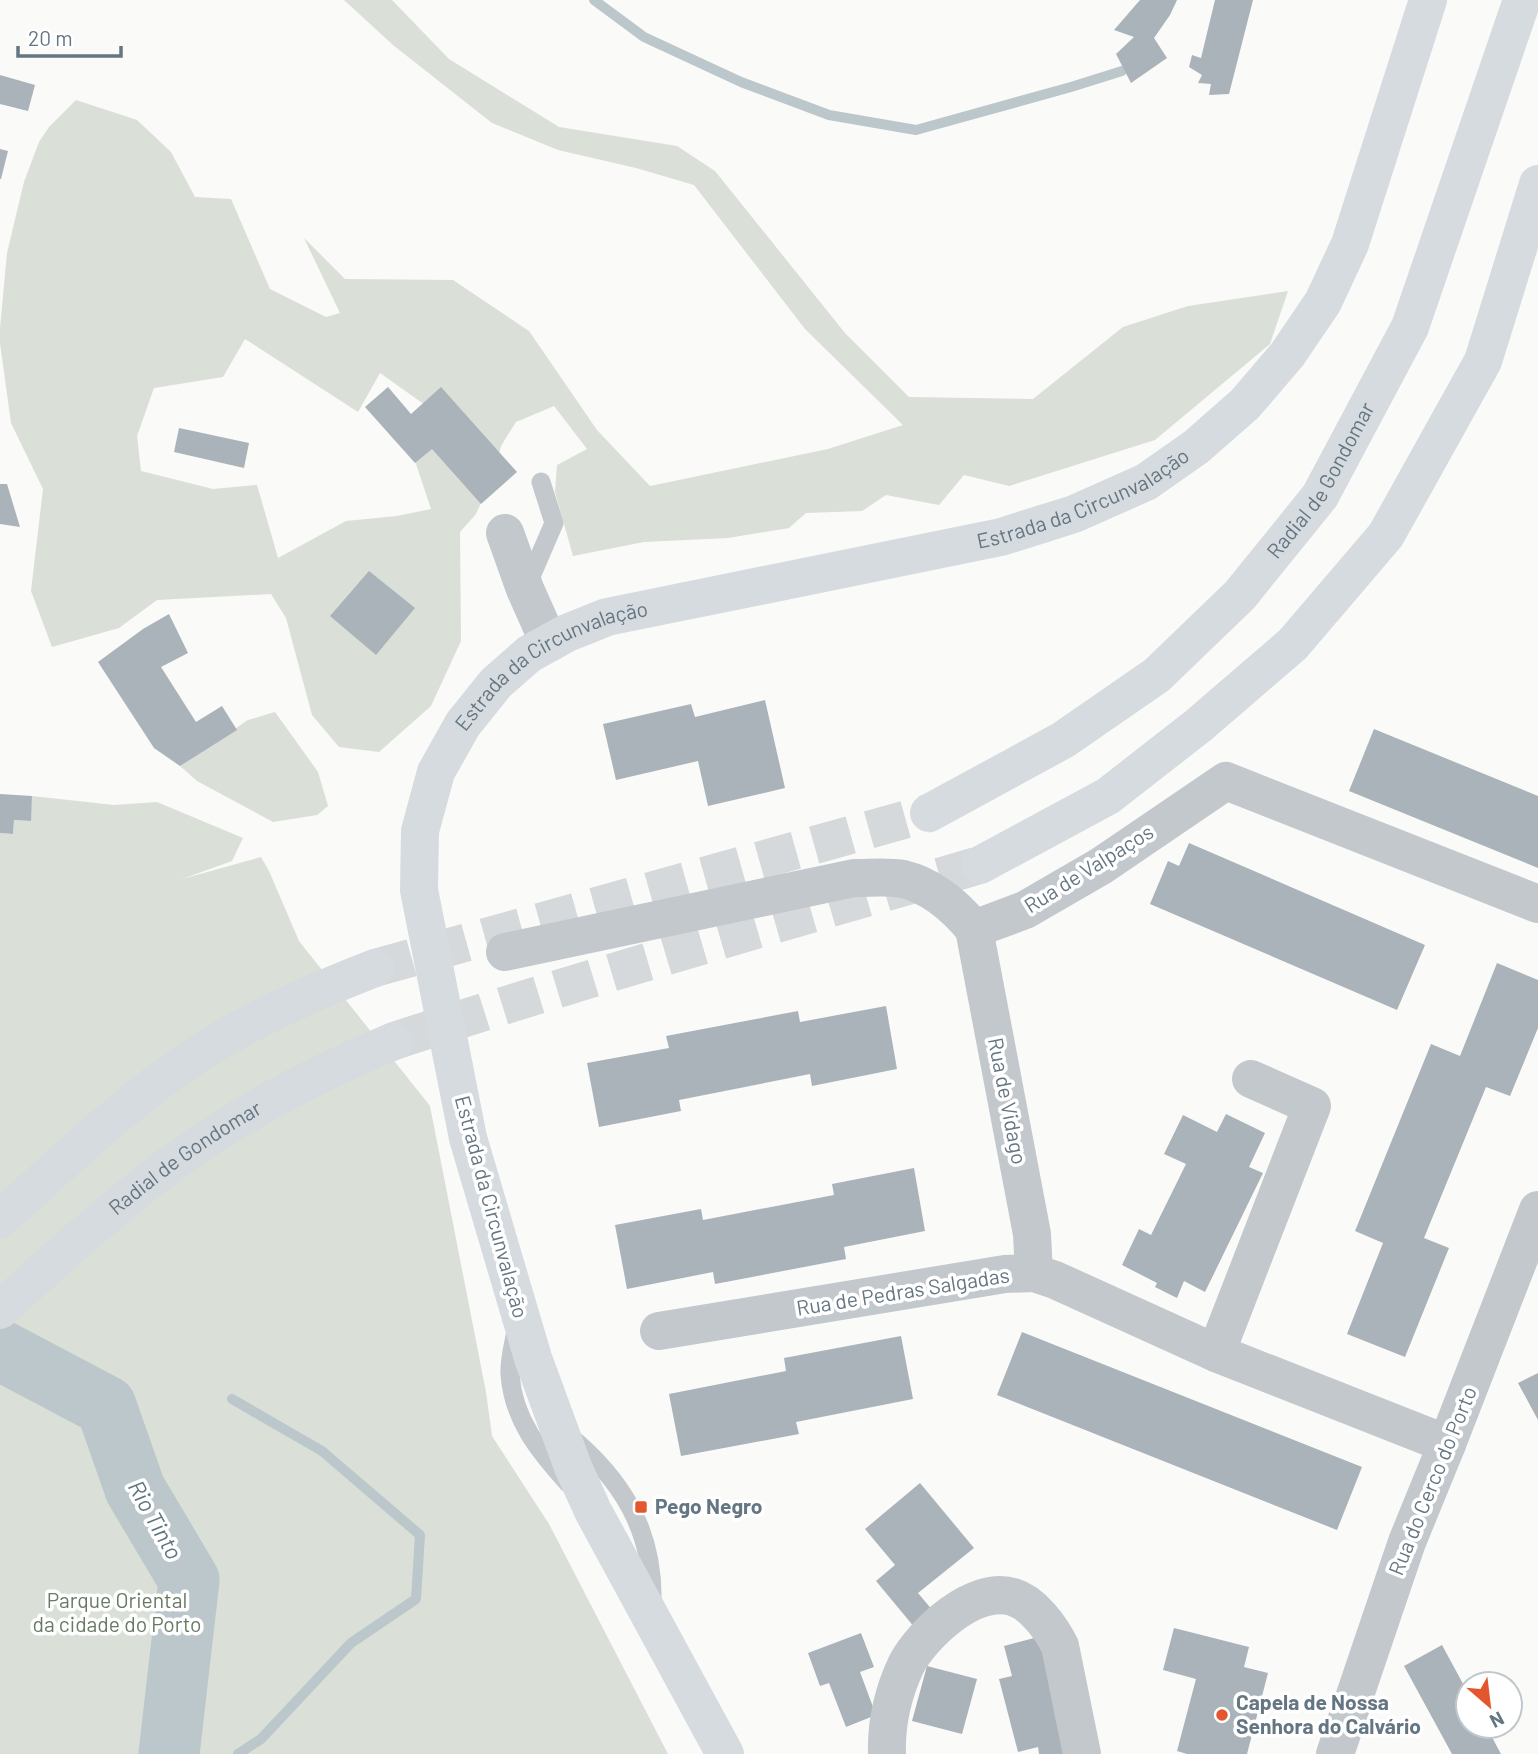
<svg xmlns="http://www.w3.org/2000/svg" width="1538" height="1754" font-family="Barlow,sans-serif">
	<rect width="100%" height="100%" fill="#fafaf8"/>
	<g fill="#dadfd7" fill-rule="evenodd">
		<path d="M344 0H392L449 59 559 127 677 146 715 171 845 333 909 397 1033 399 1123 327 1188 306 1288 291 1270 344 1155 440 1009 486 964 475 939 505 886 495 862 511 806 513 789 528 728 538 644 542 573 556 555 492 557 465 587 449 554 406 516 422 501 446 494 474 476 514 460 532 461 641 431 706 379 752 339 747 312 715 286 618 271 594 157 600 119 628 52 647 31 591 43 489 11 423 0 343V328L7 253 24 182 39 142 49 127 76 100 137 120 171 152 195 197 231 199 270 289 326 317 340 313 304 238 345 279 453 280 529 331 597 430 650 486 828 449 903 425 805 329 694 185 636 168 558 150 492 123 393 45ZM245 339 358 412 380 373 435 412 411 449 431 509 397 516 346 521 278 558 257 485 213 489 141 471 137 436 154 388 223 377Z"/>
		<polygon points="275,712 318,772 328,806 317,815 273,822 197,781 180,766 248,720"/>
		<polygon points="32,796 114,805 157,802 243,838 232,861 182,879 261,857 269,871 299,941 430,1106 486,1392 492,1436 549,1524 668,1754 0,1754 0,833 13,834 14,820 30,821"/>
	</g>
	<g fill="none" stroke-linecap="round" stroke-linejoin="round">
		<g stroke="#bbc7cb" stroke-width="10">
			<polyline points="594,0 644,37 741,82 829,115 916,130 1071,87 1122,71"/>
			<polyline points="232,1399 322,1451 420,1535 416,1599 351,1643 261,1739 238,1754"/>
		</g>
		<polyline stroke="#bbc7cb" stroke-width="61" points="0,1350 106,1406 135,1489 189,1580 169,1754"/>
	</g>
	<g fill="#aab3b9">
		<polygon points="1140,0 1177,0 1170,15 1154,38 1167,58 1131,83 1116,54 1134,37 1114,30"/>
		<polygon points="1215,0 1253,0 1229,94 1209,95 1211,84 1198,83 1202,75 1189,67 1192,55 1201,58"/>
		<polygon points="0,75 35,85 28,111 0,104"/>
		<polygon points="0,149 8,151 1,179 0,179"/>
		<polygon points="388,387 411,414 441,387 517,472 481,504 432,449 415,463 365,407"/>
		<polygon points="179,428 249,443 244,468 174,452"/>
		<polygon points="0,484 7,484 20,527 0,524"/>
		<polygon points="369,571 415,608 376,655 330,616"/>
		<polygon points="169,614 188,653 161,667 196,722 222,706 237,730 180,766 154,748 98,662 143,629"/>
		<polygon points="765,700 785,788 708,806 698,761 616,780 603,724 691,704 695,717"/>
		<polygon points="1374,729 1538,796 1538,868 1349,791"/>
		<polygon points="0,794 32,796 31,821 14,820 13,834 0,833"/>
		<polygon points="1189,843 1425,945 1397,1010 1150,904 1168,861 1179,866"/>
		<polygon points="1497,963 1538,980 1538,1028 1510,1096 1486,1087 1424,1238 1449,1248 1405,1357 1347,1334 1383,1243 1355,1231 1431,1044 1460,1056"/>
		<polygon points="886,1006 897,1069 812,1086 810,1074 679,1100 681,1111 599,1127 587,1063 669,1048 666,1036 798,1011 800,1022"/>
		<polygon points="1226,1114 1265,1133 1249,1167 1263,1173 1205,1292 1184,1281 1177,1298 1155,1287 1157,1283 1122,1265 1139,1229 1151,1235 1186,1164 1164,1154 1183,1115 1217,1132"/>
		<polygon points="914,1168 925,1231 844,1247 846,1259 715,1284 713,1272 627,1289 615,1225 701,1209 703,1220 834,1195 832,1184"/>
		<polygon points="1022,1332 1362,1467 1337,1530 997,1395"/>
		<polygon points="901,1336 913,1399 796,1422 799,1434 681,1456 669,1394 786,1371 784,1358"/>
		<polygon points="1538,1373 1538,1420 1518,1383"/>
		<polygon points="920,1483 974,1548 918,1593 939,1618 920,1634 876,1581 895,1565 865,1529"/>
		<polygon points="1174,1628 1249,1647 1244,1667 1268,1673 1247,1754 1187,1754 1177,1751 1196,1679 1163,1670"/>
		<polygon points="861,1633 874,1667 860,1672 876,1715 846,1727 829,1683 820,1686 808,1653"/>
		<polygon points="1042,1636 1073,1754 1039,1754 1038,1747 1018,1752 999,1679 1012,1676 1004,1646"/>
		<polygon points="1442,1645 1468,1693 1468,1726 1486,1726 1501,1754 1452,1754 1404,1666"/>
		<polygon points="927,1666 977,1679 962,1734 912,1721"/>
	</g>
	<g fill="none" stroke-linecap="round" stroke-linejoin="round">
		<g stroke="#d5d9db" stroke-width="38" stroke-dasharray="38 19" stroke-linecap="butt">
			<polyline points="375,968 929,813"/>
			<path d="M394 1041C588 977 784 922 980 865"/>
		</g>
		<g stroke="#c3c8cc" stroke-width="19">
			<polyline points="526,588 554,523 541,482"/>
			<path d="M516 1330C514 1344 509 1360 510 1374 513 1420 540 1452 569 1484"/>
			<path d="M567 1434C622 1479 654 1531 652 1603"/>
		</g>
		<g stroke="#c3c8cc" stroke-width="38">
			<polyline points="505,533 525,589 549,643"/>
			<polyline points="974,929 1032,1234 1034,1273"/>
			<path d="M505 952 854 878C870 878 888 876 903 879 932 886 956 907 974 929L1025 910 1101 866 1226 781 1538 904"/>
			<polyline points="659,1331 1005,1274 1034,1273 1055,1280 1216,1353 1447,1444"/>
			<polyline points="1216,1353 1312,1106 1251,1079"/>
			<path d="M887 1754C886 1724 893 1693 906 1665 922 1634 974 1585 1013 1597 1033 1603 1051 1628 1060 1646L1082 1754"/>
			<polyline points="1335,1754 1407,1542 1447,1444 1538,1210"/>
		</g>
		<path stroke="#d6dbdf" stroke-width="38" id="s1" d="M725 1754 593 1511 573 1467 533 1358 468 1138 419 890 420 831 436 772 463 724 496 683 529 654 567 633 607 617 1001 537 1074 514 1146 482 1196 447 1245 404 1287 355 1323 302 1350 244 1428 0"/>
		<g stroke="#d6dbdf" stroke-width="38">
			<path id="s2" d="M929 813 1063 740 1157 675 1240 595 1320 496 1410 327 1522 0"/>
			<polyline points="980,865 1108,796 1199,725 1293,644 1386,535 1483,361 1538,184"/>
			<path d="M0 1219C56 1170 110 1116 171 1073 233 1027 303 996 375 968"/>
			<path id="s3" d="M0 1310C51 1263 103 1216 158 1174 229 1119 311 1076 394 1041"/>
		</g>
	</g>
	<g fill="#e4572e" stroke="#fff" stroke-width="2.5">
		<rect x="634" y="1500" width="14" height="14" rx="3.5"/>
		<circle cx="1222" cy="1715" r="7"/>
	</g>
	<g text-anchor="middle" stroke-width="7" stroke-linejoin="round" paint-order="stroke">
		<g font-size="21" fill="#657683" stroke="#fff">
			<text dy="7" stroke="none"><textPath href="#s2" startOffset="523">Radial de Gondomar</textPath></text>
			<text dy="7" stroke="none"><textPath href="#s1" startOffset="1774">Estrada da Circunvalação</textPath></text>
			<text dy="7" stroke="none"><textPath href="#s1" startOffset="1208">Estrada da Circunvalação</textPath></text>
			<text transform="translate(1089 869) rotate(-32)" y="7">Rua de Valpaços</text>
			<text transform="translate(1007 1101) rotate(79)" y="7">Rua de Vidago</text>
			<text dy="7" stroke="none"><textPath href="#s3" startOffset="240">Radial de Gondomar</textPath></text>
			<text transform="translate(491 1207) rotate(75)" y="7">Estrada da Circunvalação</text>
			<text transform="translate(903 1292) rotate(-9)" y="7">Rua de Pedras Salgadas</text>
			<text transform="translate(1433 1481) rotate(-68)" y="7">Rua do Cerco do Porto</text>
		</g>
		<g font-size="21" font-weight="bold" fill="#657683" stroke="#fff" text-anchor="start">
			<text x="655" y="1514">Pego Negro</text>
			<text x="1236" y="1710">Capela de Nossa<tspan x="1236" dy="24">Senhora do Calvário</tspan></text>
		</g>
		<g font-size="21" fill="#687a64" stroke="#fff">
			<text x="117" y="1608">Parque Oriental<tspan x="117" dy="24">da cidade do Porto</tspan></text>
		</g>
		<g font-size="23" font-style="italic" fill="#60757c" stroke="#fff">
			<text transform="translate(155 1520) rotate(61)" y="8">Rio Tinto</text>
		</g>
	</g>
	<g transform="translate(1489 1705) rotate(152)"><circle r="33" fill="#ffffff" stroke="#c1c8cd" stroke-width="2"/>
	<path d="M0-5L12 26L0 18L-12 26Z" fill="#e4572e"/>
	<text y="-10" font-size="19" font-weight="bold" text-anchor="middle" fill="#657683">N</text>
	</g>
	<path d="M18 46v10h103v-10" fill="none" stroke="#657683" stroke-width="3.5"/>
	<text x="28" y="46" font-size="21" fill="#657683" stroke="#ffffff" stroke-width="5" paint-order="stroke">20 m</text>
</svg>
